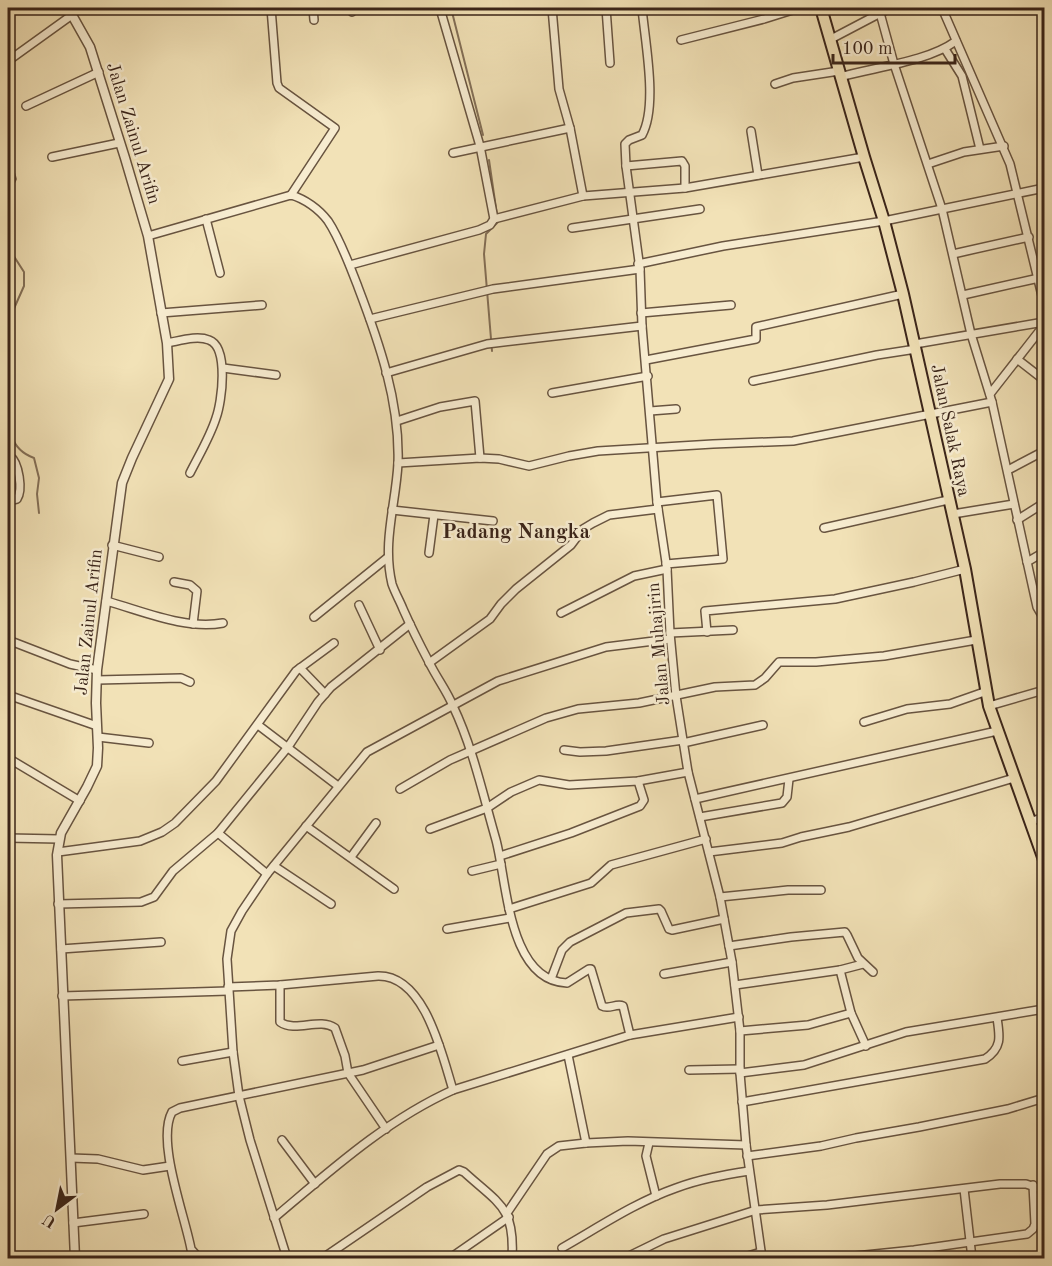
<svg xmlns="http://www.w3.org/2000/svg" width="1052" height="1266" font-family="'Old Standard TT',serif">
	<rect width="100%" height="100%" fill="#f2e2b7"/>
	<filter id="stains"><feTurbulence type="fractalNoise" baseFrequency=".00333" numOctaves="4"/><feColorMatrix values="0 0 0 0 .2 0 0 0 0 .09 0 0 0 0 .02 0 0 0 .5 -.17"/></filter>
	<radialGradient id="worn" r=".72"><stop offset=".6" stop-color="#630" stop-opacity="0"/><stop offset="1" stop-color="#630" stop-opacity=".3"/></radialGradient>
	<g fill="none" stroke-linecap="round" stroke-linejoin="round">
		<g stroke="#836f57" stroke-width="2">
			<polyline points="451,8 483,135"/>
			<polyline points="8,153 16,179 10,191 11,220 8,226"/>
			<polyline points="489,160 498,222 486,234 484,254 492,351"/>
			<polyline points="8,247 24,272 24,286 8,322"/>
			<path d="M8 399 10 402C7 426 9 449 34 458L39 478 37 494 39 513"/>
		</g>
		<defs>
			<g id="minor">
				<polyline points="271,8 277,83 279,88 335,128 291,195"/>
				<polyline points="313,8 314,20"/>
				<polyline points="351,8 352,12"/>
				<polyline points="437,8 441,12 480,146 494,219"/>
				<polyline points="552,8 559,89 570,128 583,196"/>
				<polyline points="606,8 610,63"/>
				<path d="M642 8C645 42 658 106 642 135L629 140 625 144 626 166 640 269 642 326 657 502 667 569 670 633 676 696 688 772 720 897 732 962 740 1031V1073L746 1145 762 1258"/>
				<polyline points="942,8 1010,164 1044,304"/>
				<polyline points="880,13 894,64 942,209 971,334 992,402 1037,607 1044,619"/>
				<polyline points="831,39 890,8"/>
				<polyline points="681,40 764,19 799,8"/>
				<polyline points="945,49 962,76 980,149"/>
				<polyline points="8,61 72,15"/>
				<path d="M840 77C875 67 927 62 956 41"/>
				<polyline points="775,84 793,78 839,71"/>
				<polyline points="26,106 99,72"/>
				<polyline points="751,131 758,175"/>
				<polyline points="453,153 570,128"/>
				<polyline points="52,157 119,143"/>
				<polyline points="928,164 964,152 1004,146"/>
				<polyline points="626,166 682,161 685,166 685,188"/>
				<polyline points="206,219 220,273"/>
				<polyline points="572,228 700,209"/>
				<path d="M148 236 291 195C305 199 319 209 328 221 340 239 350 266 358 287 379 342 400 402 398 463 396 504 382 542 392 584 395 593 400 601 403 609 411 627 420 645 429 662 436 677 447 691 453 706 473 748 483 795 496 840 507 881 508 981 567 983L589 969H591L602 1006C609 1010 616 1003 623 1006L630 1035"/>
				<polyline points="953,254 1029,237"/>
				<polyline points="638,264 723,246 884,221 1044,188"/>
				<polyline points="350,265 479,230 490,225 494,219 583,196 685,188 864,157"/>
				<polyline points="963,295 1039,278"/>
				<polyline points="161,313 262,305"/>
				<polyline points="641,313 731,305"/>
				<polyline points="370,319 493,289 640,269"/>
				<path d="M167 343C179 341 197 335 209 340 229 347 222 402 216 418 210 437 199 455 190 473"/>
				<polyline points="915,344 1044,322"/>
				<polyline points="1017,359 1044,380"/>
				<polyline points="646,360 756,339 756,327 903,294"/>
				<polyline points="223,368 276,375"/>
				<polyline points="386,373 487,344 642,326"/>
				<polyline points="753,381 877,355 916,349"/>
				<polyline points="552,393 648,376"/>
				<polyline points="990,394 1044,325"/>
				<polyline points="650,411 676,409"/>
				<polyline points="397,421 440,407 475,401 480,458"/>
				<path d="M8 456H10C19 463 23 490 17 499L8 501"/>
				<polyline points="398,463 480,458 499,459 529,466 569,456 598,451 713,444 793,441 992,402"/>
				<polyline points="1008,470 1044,451"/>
				<polyline points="657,502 717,495 723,559 666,564"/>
				<polyline points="392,510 493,521"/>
				<polyline points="953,514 1014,504"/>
				<polyline points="1017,520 1044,503"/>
				<polyline points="824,528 948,500"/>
				<polyline points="112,545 159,557"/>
				<polyline points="429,553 434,515"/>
				<polyline points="1027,562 1044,552"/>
				<polyline points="174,582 190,585 197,591 193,624"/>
				<path d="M106 601C143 611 185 630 223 623"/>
				<polyline points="359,605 380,650"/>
				<polyline points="561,613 634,576 667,569"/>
				<polyline points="314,617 387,558"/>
				<polyline points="707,632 705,611 835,599 914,582 965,569"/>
				<polyline points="670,633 733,630"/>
				<polyline points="8,640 70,664 97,670"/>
				<polyline points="429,663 490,619 501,604 516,589 571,545 583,529 593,523 609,515 658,509"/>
				<polyline points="300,668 325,694"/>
				<polyline points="97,680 181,678 190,682"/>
				<polyline points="8,695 97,726"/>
				<polyline points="989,706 1044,690"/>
				<polyline points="864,722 907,709 950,704 987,691"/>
				<polyline points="258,725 338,786"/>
				<polyline points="98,737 149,743"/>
				<polyline points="683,743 763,725"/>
				<polyline points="564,750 580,752 606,751 683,740"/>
				<polyline points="8,758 80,801"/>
				<polyline points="400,789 450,760 546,718 578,709 639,703 715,687 755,685 765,678 779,662 816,662 884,656 976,640"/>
				<polyline points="695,799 997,731"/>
				<polyline points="700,817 782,803 787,797 789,779"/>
				<polyline points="1030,822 1044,817"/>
				<polyline points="306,826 394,889"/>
				<polyline points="430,829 487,808 511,792 539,780 569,785 638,781 688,772"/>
				<polyline points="218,833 267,874"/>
				<polyline points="8,838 59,839"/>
				<polyline points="58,852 140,841 162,832 175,823 216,781 296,671 334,643"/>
				<polyline points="709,852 782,843 801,837 849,827 1014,778"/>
				<polyline points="500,856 571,833 640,806 644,800 638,781"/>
				<polyline points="351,857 376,823"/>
				<polyline points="274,866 331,904"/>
				<polyline points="472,871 501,864"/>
				<polyline points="720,897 788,890 821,890"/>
				<polyline points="58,904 141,902 154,897 173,871 218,833 288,747 318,702 331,687 410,624"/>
				<polyline points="509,909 591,883 611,865 706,839"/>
				<polyline points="447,929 510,918"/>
				<polyline points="729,946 791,937 845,932 847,935 858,958 873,972"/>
				<polyline points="61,949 161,942"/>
				<polyline points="840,970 851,1013 866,1046"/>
				<polyline points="664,974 732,962"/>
				<polyline points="551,979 562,950 570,942 626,913 659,909 661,911 669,929 672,930 724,919"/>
				<path d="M280 985V1022C296 1033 319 1017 335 1028L345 1056 348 1073 386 1129"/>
				<polyline points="735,985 840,970 863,964"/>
				<path d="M228 987 280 985 378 976C425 975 442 1055 453 1090"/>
				<polyline points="62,996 228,991"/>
				<polyline points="740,1031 808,1025 851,1013"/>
				<polyline points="568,1055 586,1143"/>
				<polyline points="182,1061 233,1052"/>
				<polyline points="689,1070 740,1069"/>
				<polyline points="740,1073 804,1065 906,1032 1044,1009"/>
				<path d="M742 1102 985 1059C1002 1048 1000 1037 997 1018"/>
				<polyline points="282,1140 315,1184"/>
				<polyline points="649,1143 646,1156 656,1196"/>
				<polyline points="747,1156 821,1146 856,1138 919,1127 1008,1109 1044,1098"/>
				<polyline points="71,1158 98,1159 143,1170 170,1166"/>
				<polyline points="964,1189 972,1258"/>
				<polyline points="507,1213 547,1154 559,1146 586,1143 628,1141 746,1145"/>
				<path d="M274 1218C330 1171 386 1120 453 1090L630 1035 739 1017"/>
				<polyline points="73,1223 144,1214"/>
				<path d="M562 1248C599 1227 636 1202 676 1188 700 1179 724 1175 749 1171"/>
				<path d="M199 1258 191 1249C185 1216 156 1141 172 1112L180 1108 363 1070 439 1045"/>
				<polyline points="287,1258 250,1140 239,1096 233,1052 227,959 231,931 242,911 267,874 367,752 498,681 606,647 670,639"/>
				<path d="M323 1258 427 1187 459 1170 464 1172C499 1204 515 1207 512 1258"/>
				<polyline points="450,1258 509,1217"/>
				<polyline points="625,1258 664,1239 756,1210 827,1205 1000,1184 1026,1184 1044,1190"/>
				<polyline points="741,1258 761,1252"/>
				<polyline points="836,1258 914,1250 1027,1234 1033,1229 1035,1224 1033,1185"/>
			</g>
			<polyline id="tertiary" points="65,8 72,15 90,47 125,158 148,236 167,343 169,379 132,458 122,483 97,670 96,703 98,748 97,766 87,787 61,833 57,855 75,1258"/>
			<polyline id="primary" points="821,8 864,157 884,221 903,294 965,569 989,706 1044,860"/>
		</defs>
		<use href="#minor" stroke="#685440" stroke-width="10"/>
		<use href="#tertiary" stroke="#685440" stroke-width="11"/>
		<use href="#primary" stroke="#3a2419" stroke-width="14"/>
		<use href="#minor" stroke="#f7ecd0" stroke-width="7"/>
		<use href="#tertiary" stroke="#f7ecd0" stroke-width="8"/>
		<use href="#primary" stroke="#f2e2b7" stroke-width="10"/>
	</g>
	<g text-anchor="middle" stroke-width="5" stroke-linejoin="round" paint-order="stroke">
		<g font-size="18" fill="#3a2419" stroke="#f7ecd0">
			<text transform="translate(134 133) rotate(73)" y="6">Jalan Zainul Arifin</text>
			<text transform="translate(951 430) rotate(78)" y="6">Jalan Salak Raya</text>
			<text transform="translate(88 622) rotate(-84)" y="6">Jalan Zainul Arifin</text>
			<text transform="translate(658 644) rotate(-95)" y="6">Jalan Muhajirin</text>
		</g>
		<g font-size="21" font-weight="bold" fill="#3a2419" stroke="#f7ecd0">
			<text x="516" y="538">Padang Nangka</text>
		</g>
	</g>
	<rect width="1052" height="1266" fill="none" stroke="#f2e2b7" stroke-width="30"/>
	<rect x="9" y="9" width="1034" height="1248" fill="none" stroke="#3a2419" stroke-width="3"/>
	<rect x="15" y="15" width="1022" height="1236" fill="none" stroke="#3a2419" stroke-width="1.5"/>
	<g transform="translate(57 1209) rotate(212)" stroke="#f7ecd0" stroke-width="4.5" paint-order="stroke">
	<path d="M0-4.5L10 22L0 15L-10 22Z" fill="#3a2419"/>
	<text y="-9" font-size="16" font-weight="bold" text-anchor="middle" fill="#3a2419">U</text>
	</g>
	<path d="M833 54v9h122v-9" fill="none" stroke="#3a2419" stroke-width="3"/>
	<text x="842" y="54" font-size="18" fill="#3a2419" stroke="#f7ecd0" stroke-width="4.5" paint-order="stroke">100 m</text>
	<rect width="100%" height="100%" filter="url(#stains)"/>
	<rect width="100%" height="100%" fill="url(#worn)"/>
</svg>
